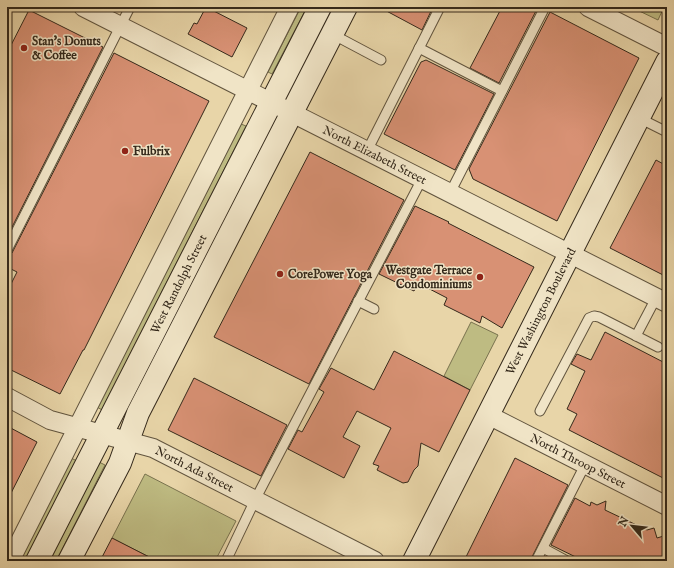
<svg xmlns="http://www.w3.org/2000/svg" width="674" height="568" font-family="'IM FELL English',serif">
	<rect width="100%" height="100%" fill="#e8d5a8"/>
	<filter id="stains"><feTurbulence type="fractalNoise" baseFrequency=".005" numOctaves="4"/><feColorMatrix values="0 0 0 0 .2 0 0 0 0 .09 0 0 0 0 .02 0 0 0 .5 -.17"/></filter>
	<radialGradient id="worn" r=".72"><stop offset=".6" stop-color="#630" stop-opacity="0"/><stop offset="1" stop-color="#630" stop-opacity=".3"/></radialGradient>
	<g fill="#bebb82" stroke="#79724e">
		<polygon points="301,7 307,7 272,74 268,72"/>
		<polygon points="331,7 337,7 296,86 292,84"/>
		<polygon points="631,7 640,7 644,9 645,7 664,7 658,20"/>
		<polygon points="241,124 246,126 102,410 97,407"/>
		<polygon points="471,322 498,335 470,390 444,376"/>
		<polygon points="71,458 77,461 26,561 18,561"/>
		<polygon points="99,462 105,465 56,561 49,561"/>
		<polygon points="145,474 236,521 215,561 157,561 112,538"/>
	</g>
	<g fill="#d89174" stroke="#34291b">
		<polygon points="206,7 247,28 232,57 188,34 194,23 197,24"/>
		<polygon points="379,7 433,7 422,30"/>
		<polygon points="502,7 538,7 499,83 470,68"/>
		<polygon points="29,10 103,47 7,237 7,53"/>
		<polygon points="550,12 639,58 557,221 473,179 469,169"/>
		<polygon points="114,53 209,101 84,350 83,350 60,394 7,368 7,292 17,272 7,267 7,256 12,253"/>
		<polygon points="426,60 494,94 455,170 384,134 421,62"/>
		<polygon points="310,152 404,200 309,384 214,337"/>
		<polygon points="656,160 667,166 667,277 610,248"/>
		<polygon points="415,206 449,222 448,223 534,267 502,328 482,316 480,323 444,305 447,298 418,283 414,291 379,274"/>
		<polygon points="605,332 667,364 667,480 569,430 577,414 567,409 585,371 571,364 577,354 591,360"/>
		<polygon points="394,351 470,390 439,452 421,443 418,466 414,470 408,482 403,483 377,470 379,466 373,464 391,428 357,411 343,437 360,446 344,478 288,449 298,430 302,432 324,392 319,389 331,368 374,390"/>
		<polygon points="194,378 287,425 261,476 168,430"/>
		<polygon points="7,426 37,442 7,501"/>
		<polygon points="515,458 568,485 530,561 464,561"/>
		<polygon points="575,498 590,506 591,502 597,505 606,501 605,510 647,530 654,528 657,538 667,535 667,561 584,561 551,545"/>
		<polygon points="112,538 157,561 100,561"/>
	</g>
	<g fill="none" stroke-linecap="round" stroke-linejoin="round">
		<defs>
			<g id="lane">
				<polyline points="332,34 381,60"/>
				<polyline points="419,48 502,91"/>
				<polyline points="639,118 667,132"/>
				<polyline points="367,151 440,7"/>
				<polyline points="450,193 545,7"/>
				<polyline points="7,250 130,7"/>
				<polyline points="358,301 374,309"/>
				<polyline points="636,336 656,298"/>
				<polyline points="540,411 589,318 594,316 599,317 658,347"/>
				<polyline points="543,548 567,561"/>
				<polyline points="226,561 255,500 422,179"/>
				<polyline points="536,561 585,465"/>
			</g>
			<g id="street">
				<path id="s1" d="M83 7 667 303"/>
				<polyline points="588,7 667,47"/>
				<path id="s2" d="M7 397 50 420 153 448 375 561"/>
				<path id="s3" d="M488 415 667 506"/>
				<polyline points="10,561 290,7"/>
			</g>
			<g id="secondary">
				<path id="s4" d="M37 561 320 7"/>
				<polyline points="69,561 120,463 138,413 346,7"/>
				<path id="s5" d="M414 561 667 62"/>
			</g>
		</defs>
		<use href="#lane" stroke="#61543e" stroke-width="11"/>
		<use href="#street" stroke="#61543e" stroke-width="20"/>
		<use href="#secondary" stroke="#34291b" stroke-width="24"/>
		<use href="#lane" stroke="#f0e4c6" stroke-width="9"/>
		<use href="#street" stroke="#f0e4c6" stroke-width="18"/>
		<use href="#secondary" stroke="#f0e4c6" stroke-width="22"/>
	</g>
	<g fill="#8f2418" stroke="#f0e4c6" stroke-width="1.5">
		<circle cx="24" cy="48" r="4"/>
		<circle cx="125" cy="151" r="4"/>
		<circle cx="280" cy="274" r="4"/>
		<circle cx="480" cy="277" r="4"/>
	</g>
	<g text-anchor="middle" stroke-width="3" stroke-linejoin="round" paint-order="stroke">
		<g font-size="12" font-weight="bold" fill="#34291b" stroke="#f0e4c6" text-anchor="start">
			<text x="32" y="45">Stan's Donuts<tspan x="32" dy="14">&amp; Coffee</tspan></text>
			<text x="133" y="155">Fulbrix</text>
			<text x="472" y="274" text-anchor="end">Westgate Terrace<tspan x="472" dy="14">Condominiums</tspan></text>
			<text x="288" y="278">CorePower Yoga</text>
		</g>
		<g font-size="12" fill="#34291b" stroke="#f0e4c6">
			<text dy="4" stroke="none"><textPath href="#s1" startOffset="327">North Elizabeth Street</textPath></text>
			<text dy="4" stroke="none"><textPath href="#s4" startOffset="311">West Randolph Street</textPath></text>
			<text dy="4" stroke="none"><textPath href="#s5" startOffset="280">West Washington Boulevard</textPath></text>
			<text dy="4" stroke="none"><textPath href="#s3" startOffset="101">North Throop Street</textPath></text>
			<text dy="4" stroke="none"><textPath href="#s2" startOffset="202">North Ada Street</textPath></text>
		</g>
	</g>
	<rect width="674" height="568" fill="none" stroke="#e8d5a8" stroke-width="24"/>
	<rect x="8" y="8" width="658" height="552" fill="none" stroke="#34291b" stroke-width="2"/>
	<rect x="12" y="12" width="650" height="544" fill="none" stroke="#34291b"/>
	<g transform="translate(632 526) rotate(298)" stroke="#f0e4c6" stroke-width="3" paint-order="stroke">
	<path d="M0-3L7 15L0 10L-7 15Z" fill="#34291b"/>
	<text y="-6" font-size="11" font-weight="bold" text-anchor="middle" fill="#34291b">N</text>
	</g>
	<rect width="100%" height="100%" filter="url(#stains)"/>
	<rect width="100%" height="100%" fill="url(#worn)"/>
</svg>
